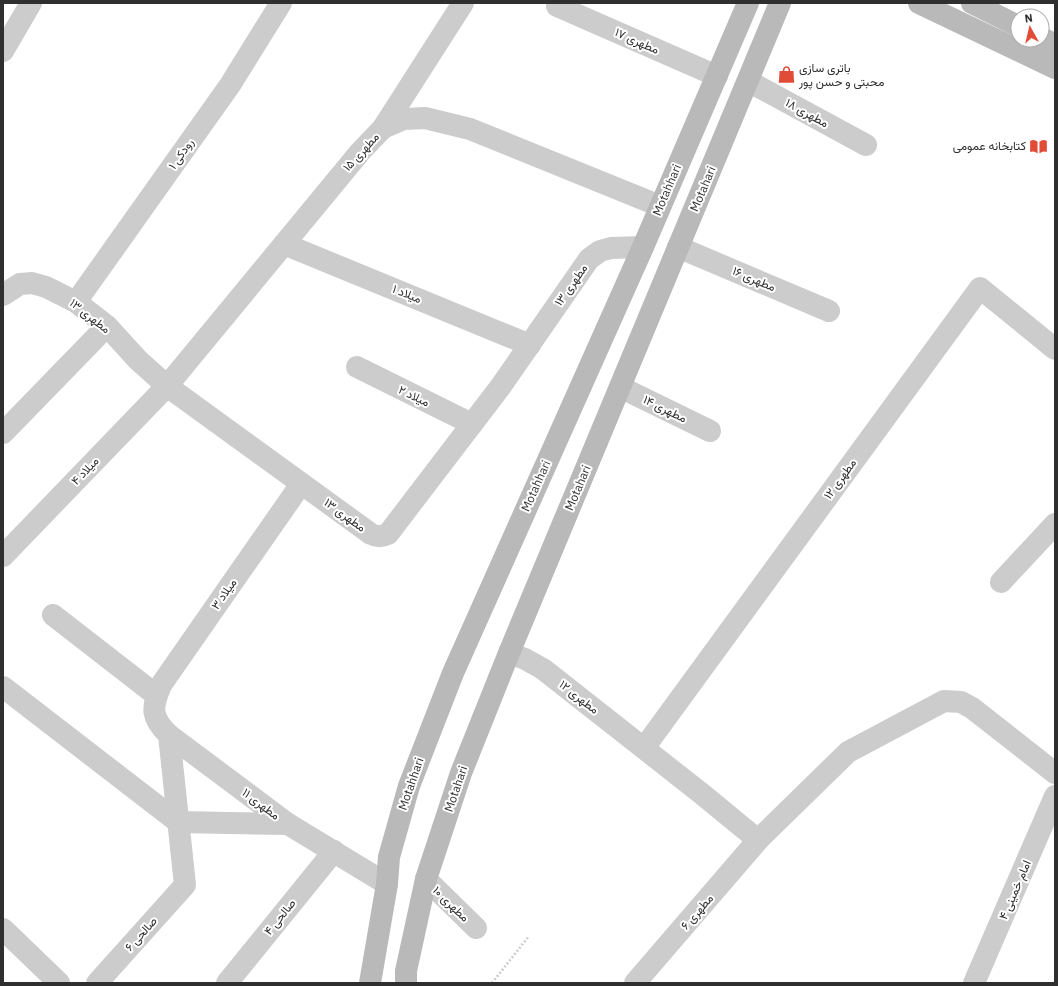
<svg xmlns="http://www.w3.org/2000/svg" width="1058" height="986" font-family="'IBM Plex Sans',Vazirmatn,sans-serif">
	<rect width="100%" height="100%" fill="#fff"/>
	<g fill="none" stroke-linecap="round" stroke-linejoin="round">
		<polyline stroke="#ccc" stroke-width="2.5" stroke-dasharray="2 2" stroke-linecap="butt" points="492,983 529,936"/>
		<g stroke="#ccc" stroke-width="22">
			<polyline points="557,6 717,76"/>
			<polyline points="3,51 31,3"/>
			<polyline points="748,81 866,145"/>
			<polyline points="383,128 463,3"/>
			<polyline points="284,244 530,345"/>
			<polyline points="678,247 829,311"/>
			<path d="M3 295 20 284 32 283 46 287 76 302 107 326 138 360 167 386 371 534C377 537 382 537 388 534L501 386 589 259 600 251 611 248 643 247"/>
			<polyline points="76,302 230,85 281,3"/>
			<polyline points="357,367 472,424"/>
			<polyline points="620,387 710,431"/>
			<polyline points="3,433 107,326"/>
			<path d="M301 484 161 685C151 708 151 718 169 735L288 824 387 884"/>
			<polyline points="3,556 167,386 360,152 383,128 404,119 425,118 470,129 660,206"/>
			<polyline points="1001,582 1055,524"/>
			<polyline points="53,615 156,695"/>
			<polyline points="509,653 525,659 543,669 702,794 758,840"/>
			<polyline points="3,687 178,822 288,824"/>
			<polyline points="644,748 980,288 1055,349"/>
			<polyline points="426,879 476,928"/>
			<polyline points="3,929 59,983"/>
			<polyline points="97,983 185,885 169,735"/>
			<polyline points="227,983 334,851"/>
			<polyline points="635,983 758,840 848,752 944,701 961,702 972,708 1055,773"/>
			<polyline points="974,983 1055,796"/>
		</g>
		<g stroke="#b9b9b9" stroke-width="22">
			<polyline points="919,3 1055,68"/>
			<polyline points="972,3 1018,26"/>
			<polyline points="1042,38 1055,45"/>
			<polyline points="370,983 387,884 389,857 409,786 453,673 643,247 748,3"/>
			<polyline points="406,983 406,971 426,879 461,773 509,653 780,3"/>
		</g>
	</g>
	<defs>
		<symbol id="shop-bare" viewBox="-9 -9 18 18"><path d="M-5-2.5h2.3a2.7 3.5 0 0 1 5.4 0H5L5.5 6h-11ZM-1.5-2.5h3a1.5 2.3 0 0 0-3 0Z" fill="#e14c36" stroke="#fff" stroke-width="2.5" paint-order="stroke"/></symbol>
		<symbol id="library-bare" viewBox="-9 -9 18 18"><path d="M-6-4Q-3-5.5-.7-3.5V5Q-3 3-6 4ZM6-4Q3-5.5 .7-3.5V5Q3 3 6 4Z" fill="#e14c36" stroke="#fff" stroke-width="2.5" paint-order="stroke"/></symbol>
	</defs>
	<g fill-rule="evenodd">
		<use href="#shop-bare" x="774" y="62" width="25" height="25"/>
		<use href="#library-bare" x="1026" y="134" width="25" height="25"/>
	</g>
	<g text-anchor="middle" stroke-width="4" stroke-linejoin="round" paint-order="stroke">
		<g font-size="12" fill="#2f2f2f" stroke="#fff">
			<text transform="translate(637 41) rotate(24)" y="4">مطهری ۱۷</text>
			<text transform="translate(807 113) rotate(29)" y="4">مطهری ۱۸</text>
			<text transform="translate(361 152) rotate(-48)" y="4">مطهری ۱۵</text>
			<text transform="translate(181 154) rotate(-55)" y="4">رودکی ۱</text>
			<text transform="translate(703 189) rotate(-67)" y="4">Motahari</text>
			<text transform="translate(667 190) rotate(-67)" y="4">Motahhari</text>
			<text transform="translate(754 279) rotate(23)" y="4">مطهری ۱۶</text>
			<text transform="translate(571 285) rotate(-55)" y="4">مطهری ۱۳</text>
			<text transform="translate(407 294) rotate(22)" y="4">میلاد ۱</text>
			<text transform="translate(90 316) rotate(38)" y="4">مطهری ۱۳</text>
			<text transform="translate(414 396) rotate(26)" y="4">میلاد ۲</text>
			<text transform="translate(665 409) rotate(26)" y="4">مطهری ۱۴</text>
			<text transform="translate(85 471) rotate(-46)" y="4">میلاد ۴</text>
			<text transform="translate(840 479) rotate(-54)" y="4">مطهری ۱۲</text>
			<text transform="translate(536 486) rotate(-66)" y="4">Motahhari</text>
			<text transform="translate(578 488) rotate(-67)" y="4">Motahari</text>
			<text transform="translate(345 515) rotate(36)" y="4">مطهری ۱۳</text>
			<text transform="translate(224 594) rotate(-55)" y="4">میلاد ۳</text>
			<text transform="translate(579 697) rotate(38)" y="4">مطهری ۱۲</text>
			<text transform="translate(411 784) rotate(-71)" y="4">Motahhari</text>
			<text transform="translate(456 789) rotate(-71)" y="4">Motahari</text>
			<text transform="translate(261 804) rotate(37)" y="4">مطهری ۱۱</text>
			<text transform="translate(1015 890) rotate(-67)" y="4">امام خمینی ۴</text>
			<text transform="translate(451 904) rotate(44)" y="4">مطهری ۱۰</text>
			<text transform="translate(697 912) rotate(-49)" y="4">مطهری ۶</text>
			<text transform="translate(280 917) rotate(-51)" y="4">صالحی ۴</text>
			<text transform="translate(141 934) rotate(-48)" y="4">صالحی ۶</text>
		</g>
		<g font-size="12" fill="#2f2f2f" stroke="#fff" text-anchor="start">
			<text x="799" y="72">باتری سازی<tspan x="799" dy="14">محبتی و حسن پور</tspan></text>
			<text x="1026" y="150" text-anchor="end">کتابخانه عمومی</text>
		</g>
	</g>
	<rect width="1058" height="986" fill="none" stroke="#2f2f2f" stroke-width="8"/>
	<g transform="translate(1030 28) rotate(352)"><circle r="19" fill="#ffffff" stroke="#acacac"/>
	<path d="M0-3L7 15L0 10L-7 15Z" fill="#e14c36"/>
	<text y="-6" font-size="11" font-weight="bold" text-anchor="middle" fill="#2f2f2f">N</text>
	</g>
</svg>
